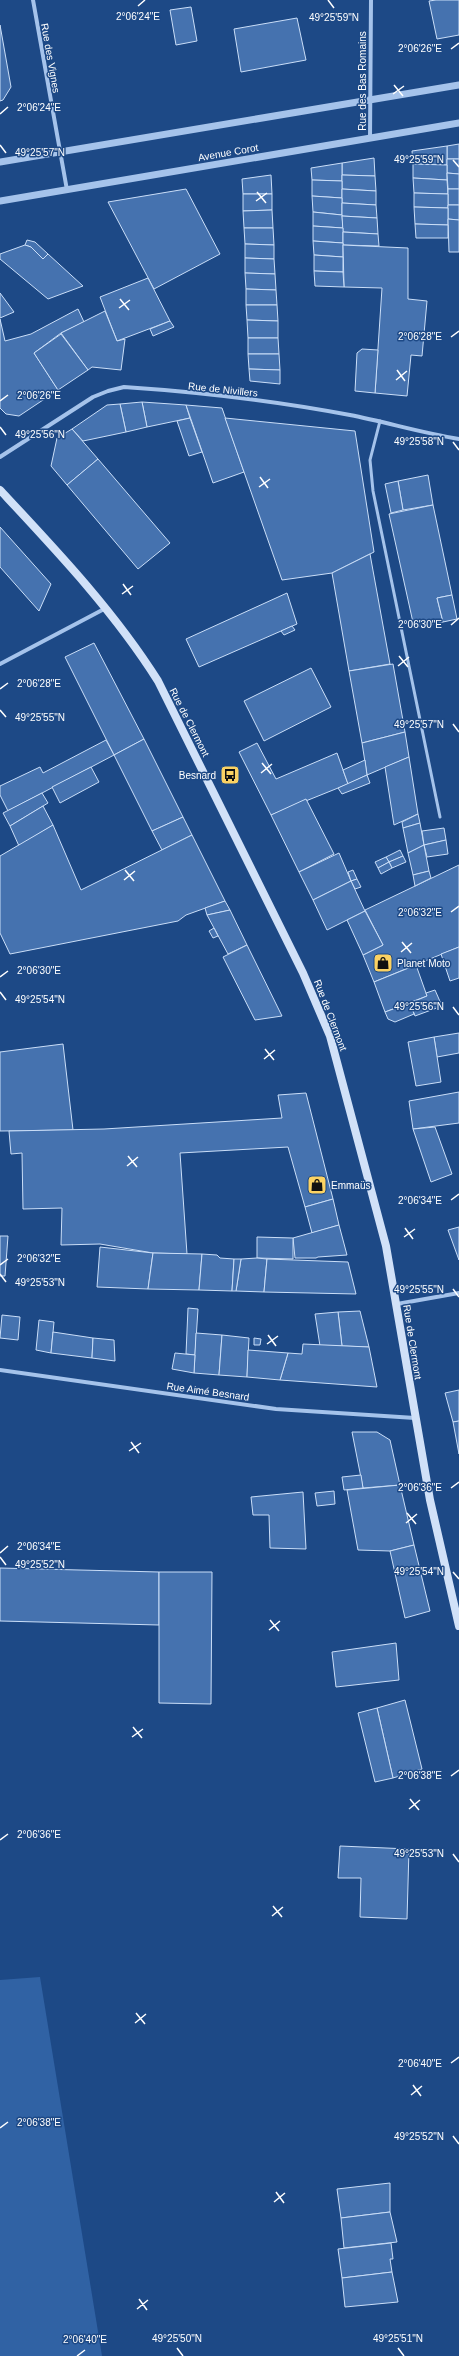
<svg xmlns="http://www.w3.org/2000/svg" width="459" height="2356" font-family="Arial,sans-serif">
	<rect width="100%" height="100%" fill="#1d4986"/>
	<polygon fill="#3062a4" points="40,1977 102,2356 0,2356 0,1980"/>
	<g fill="#4572af" stroke="#cadef8">
		<polygon points="436,0 459,0 459,35 437,39 429,1"/>
		<polygon points="191,7 197,41 176,45 170,10"/>
		<polygon points="297,18 306,60 241,72 234,29"/>
		<polygon points="0,25 11,87 3,100 0,101"/>
		<polygon points="459,144 459,159 447,159 447,146"/>
		<polygon points="447,146 447,165 413,164 412,151"/>
		<polygon points="374,158 375,176 342,175 342,163"/>
		<polygon points="447,159 459,159 459,174 447,173"/>
		<polygon points="342,163 342,181 312,180 311,168"/>
		<polygon points="413,164 447,165 447,180 413,178"/>
		<polygon points="447,173 459,174 459,189 448,189"/>
		<polygon points="271,175 272,194 243,194 242,179"/>
		<polygon points="342,175 375,176 376,191 342,189"/>
		<polygon points="413,178 447,180 448,194 414,193"/>
		<polygon points="312,180 342,181 342,198 312,196"/>
		<polygon points="186,189 220,254 154,289 108,202"/>
		<polygon points="342,189 376,191 376,205 342,203"/>
		<rect x="448" y="189" width="11" height="16"/>
		<polygon points="414,193 448,194 448,208 414,207"/>
		<polygon points="243,194 272,194 272,210 243,211"/>
		<polygon points="312,196 342,198 342,215 313,212"/>
		<polygon points="342,203 376,205 377,218 342,216"/>
		<polygon points="448,205 459,205 459,220 448,219"/>
		<polygon points="414,207 448,208 448,225 415,224"/>
		<polygon points="272,210 273,228 244,228 243,211"/>
		<polygon points="313,212 342,215 343,228 313,226"/>
		<polygon points="342,216 377,218 378,234 343,232"/>
		<polygon points="448,219 459,220 459,252 449,252"/>
		<polygon points="415,224 448,225 448,238 416,238"/>
		<polygon points="313,226 343,228 343,243 313,241"/>
		<polygon points="244,228 273,228 274,245 245,244"/>
		<polygon points="343,232 378,234 379,246 343,245"/>
		<polygon points="27,240 35,242 48,254 43,259 31,247 25,245"/>
		<polygon points="313,241 343,243 343,257 314,255"/>
		<polygon points="245,244 274,245 274,259 245,258"/>
		<polygon points="25,245 31,247 43,259 48,254 83,286 48,299 0,259 0,254"/>
		<polygon points="343,245 408,248 408,299 427,301 422,356 411,355 407,396 375,393 382,288 344,287"/>
		<polygon points="314,255 343,257 343,272 314,271"/>
		<polygon points="245,258 274,259 275,274 245,273"/>
		<polygon points="314,271 343,272 344,287 315,286"/>
		<polygon points="245,273 275,274 276,290 246,289"/>
		<polygon points="148,278 170,321 117,341 100,297"/>
		<polygon points="246,289 276,290 277,305 246,305"/>
		<polygon points="0,293 14,312 0,318"/>
		<polygon points="246,305 277,305 278,321 247,320"/>
		<polygon points="78,309 84,322 61,333 34,353 58,390 19,416 6,414 0,408 0,319 5,341 31,334"/>
		<polygon points="105,311 117,341 125,339 121,370 92,367 88,370 61,333"/>
		<polygon points="247,320 278,321 278,338 248,338"/>
		<polygon points="170,321 174,327 153,336 150,329"/>
		<polygon points="61,334 88,370 58,390 34,353"/>
		<polygon points="248,338 278,338 279,354 248,354"/>
		<polygon points="362,349 378,350 375,393 355,391 357,353"/>
		<polygon points="248,354 279,354 280,370 249,369"/>
		<polygon points="249,369 280,370 280,384 250,381"/>
		<polygon points="142,402 186,405 190,418 147,427"/>
		<polygon points="142,402 147,427 126,432 120,404"/>
		<polygon points="120,404 126,432 83,441 72,429 107,405"/>
		<polygon points="186,405 222,408 244,472 213,483"/>
		<polygon points="190,418 202,452 189,456 177,421"/>
		<polygon points="225,418 355,431 374,552 332,573 282,580"/>
		<polygon points="72,429 98,459 67,485 51,466 57,438"/>
		<polygon points="98,459 170,543 138,569 67,485"/>
		<polygon points="428,475 433,505 403,510 398,481"/>
		<polygon points="398,481 403,510 391,513 385,484"/>
		<polygon points="433,505 452,595 437,598 443,622 414,627 389,514"/>
		<polygon points="0,527 51,584 39,611 0,567"/>
		<polygon points="370,554 390,664 349,671 332,573"/>
		<polygon points="287,593 297,624 199,667 186,639"/>
		<polygon points="452,595 457,619 443,622 437,598"/>
		<polygon points="292,626 295,630 284,635 281,631"/>
		<polygon points="94,643 144,739 114,755 65,657"/>
		<polygon points="393,664 405,732 362,743 349,671"/>
		<polygon points="311,668 331,707 264,741 244,701"/>
		<polygon points="405,732 409,757 367,775 362,743"/>
		<polygon points="144,739 183,817 152,831 114,755"/>
		<polygon points="106,740 114,755 8,811 0,795 0,786 40,767 43,773"/>
		<polygon points="257,743 276,779 337,753 348,784 271,815 239,752"/>
		<polygon points="409,757 418,814 394,825 385,767"/>
		<polygon points="365,760 367,775 348,784 343,770"/>
		<polygon points="91,767 99,782 60,803 52,787"/>
		<polygon points="367,775 370,783 342,794 338,788"/>
		<polygon points="42,793 48,803 10,826 3,813"/>
		<polygon points="306,799 334,854 299,872 271,815"/>
		<polygon points="43,806 53,825 19,846 10,826"/>
		<polygon points="418,814 420,823 403,828 402,822"/>
		<polygon points="183,817 192,835 162,850 152,831"/>
		<polygon points="420,823 424,845 408,853 403,828"/>
		<polygon points="53,825 81,890 192,835 225,901 186,915 178,921 10,954 0,933 0,856"/>
		<polygon points="444,828 446,840 424,845 422,831"/>
		<polygon points="446,840 448,854 427,857 424,845"/>
		<polygon points="424,845 429,871 413,875 408,853"/>
		<polygon points="400,850 403,856 389,862 386,857"/>
		<polygon points="339,853 351,881 313,900 299,872"/>
		<polygon points="403,856 406,862 392,868 389,862"/>
		<polygon points="386,857 389,862 378,868 375,862"/>
		<polygon points="389,862 392,868 381,874 378,868"/>
		<polygon points="459,865 459,947 374,982 363,955 383,945 365,910"/>
		<polygon points="353,870 357,879 351,881 348,872"/>
		<polygon points="429,871 431,878 415,886 413,875"/>
		<polygon points="357,879 361,887 355,889 351,881"/>
		<polygon points="351,881 365,911 327,930 313,900"/>
		<polygon points="225,901 230,910 207,915 205,908"/>
		<polygon points="230,910 247,945 228,954 207,915"/>
		<polygon points="365,911 383,945 363,955 347,920"/>
		<polygon points="214,928 218,936 213,938 209,931"/>
		<polygon points="247,945 282,1016 255,1020 223,957"/>
		<polygon points="459,947 459,978 450,981 441,954"/>
		<polygon points="416,965 427,996 385,1012 374,982"/>
		<polygon points="435,990 442,1006 415,1016 410,1003 427,996 426,993"/>
		<polygon points="410,1003 414,1014 395,1022 388,1019 385,1012"/>
		<polygon points="459,1033 459,1053 437,1057 434,1037"/>
		<polygon points="434,1037 441,1082 416,1086 408,1042"/>
		<polygon points="63,1044 73,1130 0,1131 0,1052"/>
		<polygon points="459,1092 459,1123 413,1129 409,1101"/>
		<polygon points="306,1093 333,1199 305,1207 288,1147 180,1153 187,1254 153,1253 100,1244 61,1245 62,1208 23,1209 22,1153 11,1154 9,1131 104,1129 282,1118 278,1095"/>
		<polygon points="435,1127 452,1174 431,1182 413,1129"/>
		<polygon points="333,1199 339,1225 312,1233 305,1207"/>
		<polygon points="339,1225 347,1255 318,1257 316,1258 295,1258 293,1238"/>
		<polygon points="459,1227 459,1260 448,1230"/>
		<polygon points="0,1236 8,1236 5,1276 0,1276"/>
		<polygon points="257,1237 293,1238 293,1259 257,1258"/>
		<polygon points="100,1247 153,1253 148,1289 97,1287"/>
		<polygon points="153,1253 202,1254 199,1290 148,1289"/>
		<polygon points="202,1254 217,1255 220,1258 234,1259 232,1291 199,1290"/>
		<polygon points="257,1258 267,1259 264,1292 236,1291 241,1259"/>
		<polygon points="234,1259 241,1259 236,1291 232,1291"/>
		<polygon points="267,1259 348,1262 356,1294 264,1292"/>
		<polygon points="188,1308 198,1309 195,1355 186,1354"/>
		<polygon points="360,1311 369,1347 342,1346 338,1312"/>
		<polygon points="338,1312 342,1346 320,1346 315,1314"/>
		<polygon points="2,1315 20,1317 18,1340 0,1338"/>
		<polygon points="39,1320 54,1322 51,1353 36,1350"/>
		<polygon points="53,1332 93,1338 92,1358 51,1353"/>
		<polygon points="196,1333 222,1335 219,1375 194,1373"/>
		<polygon points="222,1335 249,1338 247,1377 219,1375"/>
		<polygon points="93,1338 114,1340 115,1361 92,1358"/>
		<polygon points="254,1338 261,1339 260,1345 254,1345"/>
		<polygon points="303,1344 369,1347 377,1387 280,1380 288,1353 302,1354"/>
		<polygon points="248,1350 288,1353 280,1380 247,1377"/>
		<polygon points="175,1353 195,1355 194,1373 172,1369"/>
		<polygon points="459,1390 459,1421 453,1422 445,1393"/>
		<polygon points="459,1421 459,1454 453,1422"/>
		<polygon points="352,1432 377,1432 390,1440 400,1485 363,1488"/>
		<polygon points="361,1475 363,1488 344,1490 342,1477"/>
		<polygon points="400,1485 414,1545 390,1551 358,1550 347,1490"/>
		<polygon points="334,1491 335,1504 317,1506 315,1493"/>
		<polygon points="303,1492 306,1549 270,1548 269,1515 253,1515 251,1497"/>
		<polygon points="414,1545 430,1611 405,1618 390,1551"/>
		<polygon points="0,1568 159,1572 159,1625 0,1621"/>
		<polygon points="159,1572 212,1572 211,1704 159,1703"/>
		<polygon points="396,1643 399,1680 336,1687 332,1652"/>
		<polygon points="405,1700 422,1769 393,1778 377,1708"/>
		<polygon points="377,1708 393,1778 375,1782 358,1713"/>
		<polygon points="340,1846 409,1849 407,1919 360,1917 361,1878 338,1878"/>
		<polygon points="390,2183 390,2212 341,2218 337,2189"/>
		<polygon points="390,2212 397,2242 344,2248 341,2218"/>
		<polygon points="391,2243 393,2259 390,2259 392,2272 342,2278 338,2249"/>
		<polygon points="392,2272 398,2302 345,2307 342,2278"/>
	</g>
	<g fill="none" stroke-linecap="round" stroke-linejoin="round">
		<polyline stroke="#a5c3eb" stroke-width="3" points="380,421 370,460 373,491 440,817"/>
		<g stroke="#a5c3eb" stroke-width="4">
			<polyline points="33,0 67,190"/>
			<polyline points="370,138 371,0"/>
			<path d="M0 457 93 397 108 391 124 387C199 392 276 401 350 415 386 422 422 433 459 439"/>
			<polyline points="0,664 106,608"/>
			<polyline points="397,1304 459,1293"/>
			<polyline points="0,1370 276,1409 415,1418"/>
		</g>
		<g stroke="#a5c3eb" stroke-width="7">
			<polyline points="0,162 459,85"/>
			<polyline points="0,201 459,123"/>
		</g>
		<path stroke="#d1e1f8" stroke-width="8" d="M0 490C56 550 114 611 158 681L303 973 330 1036 386 1246 430 1500 459 1626"/>
	</g>
	<path fill="none" stroke="#fff" stroke-width="1.5" d="M328 0 334 8M138 6 145 0M451 49 459 43M394 85 403 96M393 94 404 86M0 114 8 107M0 145 6 153M453 160 459 167M257 192 266 203M256 201 267 193M120 299 129 310M119 308 130 300M451 337 459 331M397 370 405 381M396 380 407 371M0 401 8 395M0 427 6 435M453 442 459 450M260 477 268 488M259 487 270 479M123 584 131 595M122 594 133 586M451 625 459 618M399 656 408 667M398 666 409 657M0 689 8 683M0 710 6 717M453 724 459 732M262 763 271 774M261 773 272 764M125 870 134 881M124 880 135 871M451 912 459 906M402 942 411 953M401 952 412 943M0 977 8 971M0 992 6 1000M453 1007 459 1015M265 1049 274 1060M264 1059 275 1050M128 1156 137 1167M127 1166 138 1157M451 1200 459 1194M405 1228 413 1239M404 1237 415 1229M0 1265 8 1259M0 1274 6 1282M453 1289 459 1297M268 1335 276 1346M267 1344 278 1336M131 1442 139 1453M129 1451 141 1443M451 1488 459 1482M407 1513 416 1524M406 1523 417 1514M0 1553 8 1546M0 1557 6 1565M453 1572 459 1579M270 1620 279 1631M269 1630 280 1621M133 1727 142 1738M132 1737 143 1729M451 1776 459 1770M410 1799 419 1810M409 1809 420 1800M0 1840 8 1834M453 1854 459 1862M273 1906 282 1917M272 1916 283 1907M136 2013 145 2024M135 2023 146 2014M451 2063 459 2057M413 2085 421 2096M411 2095 422 2086M0 2128 8 2122M453 2136 459 2144M276 2192 284 2203M274 2202 285 2193M139 2299 147 2310M137 2309 148 2300M177 2348 183 2356M398 2348 404 2356M77 2356 85 2350"/>
	<defs>
		<symbol id="bus-square" viewBox="-11 -11 22 22"><rect x="-9" y="-9" width="18" height="18" rx="4" fill="#fbd263" stroke="#1d4986"/><path d="M-5-6H5V4H4V6H2V4H-2V6H-4V4H-5ZM-3.5-4V0h7V-4ZM-3.5 1.2v1.5H-2V1.2ZM2 1.2v1.5H3.5V1.2Z" fill="#111"/></symbol>
		<symbol id="shop-square" viewBox="-11 -11 22 22"><rect x="-9" y="-9" width="18" height="18" rx="4" fill="#fbd263" stroke="#1d4986"/><path d="M-5-2.5h2.3a2.7 3.5 0 0 1 5.4 0H5L5.5 6h-11ZM-1.5-2.5h3a1.5 2.3 0 0 0-3 0Z" fill="#111"/></symbol>
	</defs>
	<g fill-rule="evenodd">
		<use href="#bus-square" x="219" y="764" width="22" height="22"/>
		<use href="#shop-square" x="372" y="952" width="22" height="22"/>
		<use href="#shop-square" x="306" y="1174" width="22" height="22"/>
	</g>
	<g text-anchor="middle" stroke-width="3" stroke-linejoin="round" paint-order="stroke">
		<g font-size="10" fill="#fff" stroke="#1d4986">
			<text transform="translate(51 58) rotate(80)" y="4">Rue des Vignes</text>
			<text transform="translate(362 81) rotate(-90)" y="4">Rue des Bas Romains</text>
			<text transform="translate(228 152) rotate(-10)" y="4">Avenue Corot</text>
			<text transform="translate(223 389) rotate(6)" y="4">Rue de Nivillers</text>
			<text transform="translate(190 722) rotate(63)" y="4">Rue de Clermont</text>
			<text transform="translate(331 1015) rotate(69)" y="4">Rue de Clermont</text>
			<text transform="translate(413 1342) rotate(81)" y="4">Rue de Clermont</text>
			<text transform="translate(208 1391) rotate(8)" y="4">Rue Aimé Besnard</text>
		</g>
		<g font-size="10" fill="#fff" stroke="#1d4986" text-anchor="start">
			<text x="216" y="779" text-anchor="end">Besnard</text>
			<text x="397" y="967">Planet Moto</text>
			<text x="331" y="1189">Emmaüs</text>
		</g>
	</g>
	<g font-size="10" text-anchor="middle" fill="#fff" stroke="#1d4986" stroke-width="3" stroke-linejoin="round" paint-order="stroke">
		<text x="138" y="20">2°06'24"E</text>
		<text x="334" y="21">49°25'59"N</text>
		<text x="420" y="52">2°06'26"E</text>
		<text x="39" y="111">2°06'24"E</text>
		<text x="40" y="156">49°25'57"N</text>
		<text x="419" y="163">49°25'59"N</text>
		<text x="420" y="340">2°06'28"E</text>
		<text x="39" y="399">2°06'26"E</text>
		<text x="40" y="438">49°25'56"N</text>
		<text x="419" y="445">49°25'58"N</text>
		<text x="420" y="628">2°06'30"E</text>
		<text x="39" y="687">2°06'28"E</text>
		<text x="40" y="721">49°25'55"N</text>
		<text x="419" y="728">49°25'57"N</text>
		<text x="420" y="916">2°06'32"E</text>
		<text x="39" y="974">2°06'30"E</text>
		<text x="40" y="1003">49°25'54"N</text>
		<text x="419" y="1010">49°25'56"N</text>
		<text x="420" y="1204">2°06'34"E</text>
		<text x="39" y="1262">2°06'32"E</text>
		<text x="40" y="1286">49°25'53"N</text>
		<text x="419" y="1293">49°25'55"N</text>
		<text x="420" y="1491">2°06'36"E</text>
		<text x="39" y="1550">2°06'34"E</text>
		<text x="40" y="1568">49°25'52"N</text>
		<text x="419" y="1575">49°25'54"N</text>
		<text x="420" y="1779">2°06'38"E</text>
		<text x="39" y="1838">2°06'36"E</text>
		<text x="419" y="1857">49°25'53"N</text>
		<text x="420" y="2067">2°06'40"E</text>
		<text x="39" y="2126">2°06'38"E</text>
		<text x="419" y="2140">49°25'52"N</text>
		<text x="177" y="2342">49°25'50"N</text>
		<text x="398" y="2342">49°25'51"N</text>
		<text x="85" y="2343">2°06'40"E</text>
	</g>
</svg>
